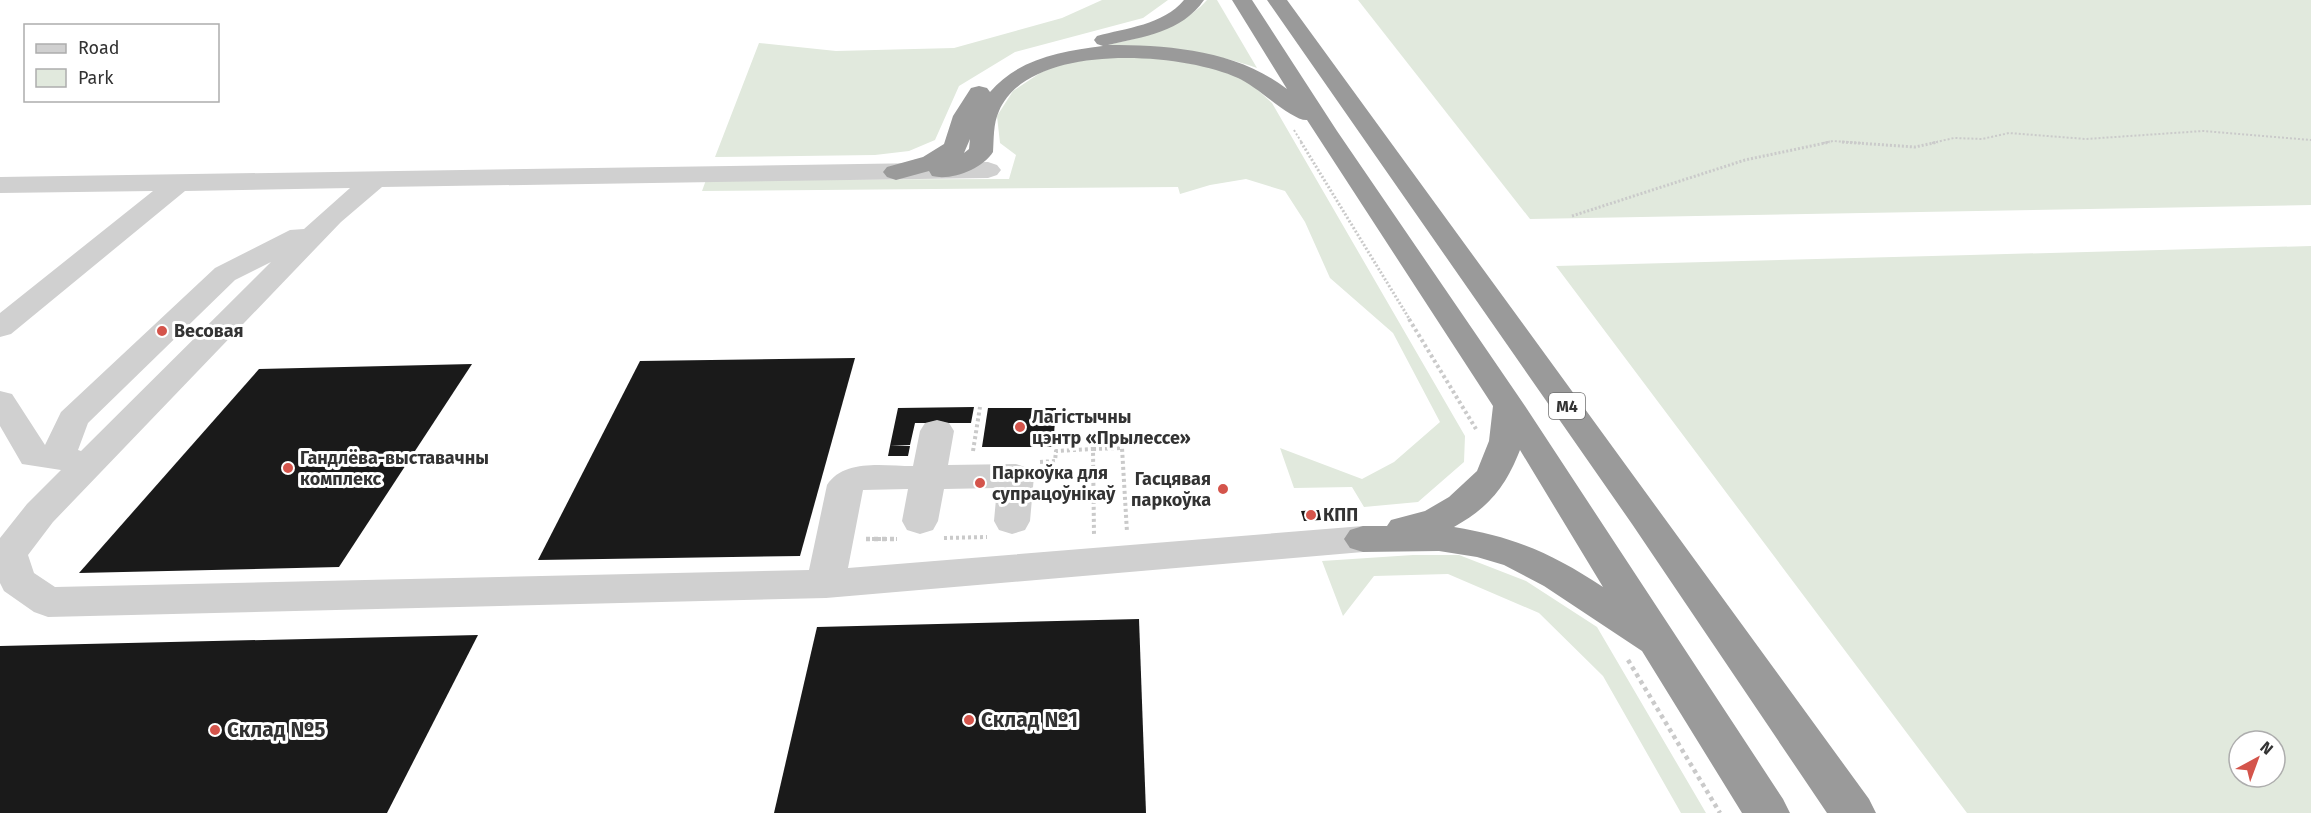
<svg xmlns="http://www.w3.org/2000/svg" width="2311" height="813" font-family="'Fira Sans',sans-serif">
	<rect width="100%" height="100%" fill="#fff"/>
	<g fill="#e1e9dd" fill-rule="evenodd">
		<polygon points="1102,0 1168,0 1143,18 1015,52 959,86 935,140 909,151 875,155 715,157 759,43 836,51 954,48 1062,18"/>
		<path d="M1207 0H1217L1257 68C1190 45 1146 47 1076 52 1120 41 1175 36 1207 0Z"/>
		<polygon points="1358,0 2311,0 2311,205 1530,219"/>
		<polygon points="1135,54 1222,69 1249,82 1272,103 1465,436 1464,462 1418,502 1364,507 1352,487 1294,488 1280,448 1362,479 1394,462 1440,422 1393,333 1330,278 1305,222 1285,191 1246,179 1210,185 1180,194 1178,187 702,191 706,180 1009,179 1016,155 1000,143 997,116 1013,91 1040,73 1065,62"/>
		<path d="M2311 246V813H1967L1556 266ZM2239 741H2275V777H2239Z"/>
		<polygon points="1413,555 1459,555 1526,581 1597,627 1706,813 1681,813 1603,676 1539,613 1448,574 1374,576 1343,616 1322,561"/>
	</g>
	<g fill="#1a1a1a">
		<polygon points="855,358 800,556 538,560 640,361"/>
		<polygon points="472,364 339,567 79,573 259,369"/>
		<polygon points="974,407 971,423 915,423 910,445 890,446 898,408"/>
		<polygon points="988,408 1056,408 1053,447 982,447"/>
		<polygon points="890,446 910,446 908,456 888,456"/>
		<polygon points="1319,510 1321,520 1304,521 1301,511"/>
		<polygon points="1139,619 1146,813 774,813 817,627"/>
		<polygon points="478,635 387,813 0,813 0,646"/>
	</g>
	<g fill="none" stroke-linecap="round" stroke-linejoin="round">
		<g stroke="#cacaca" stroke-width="2" stroke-dasharray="2 2" stroke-linecap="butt">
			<polyline points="1294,130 1302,143"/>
			<polyline points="1823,143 1833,141 1862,143"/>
			<polyline points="1932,143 1954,138 1982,139 2009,133 2086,139 2203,131 2311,140"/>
		</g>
		<g stroke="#cacaca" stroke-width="3" stroke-dasharray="2 2" stroke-linecap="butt">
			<polyline points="1301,142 1410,320"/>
			<polyline points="1842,142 1915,147 1938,142"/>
			<polyline points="1572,216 1745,160 1830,142"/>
		</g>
		<g stroke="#cacaca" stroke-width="4" stroke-dasharray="3 3" stroke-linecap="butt">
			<polyline points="1409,319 1476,429"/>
			<polyline points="1093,449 1122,448 1127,532"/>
			<polyline points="973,451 980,407"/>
			<polyline points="1040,462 1055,461 1056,451 1093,449 1094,535"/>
			<polyline points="944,538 987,537"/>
			<polyline points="866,539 897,539"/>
		</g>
		<g stroke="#cacaca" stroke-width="4.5" stroke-dasharray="4 4" stroke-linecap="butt">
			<polyline points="866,539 897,539"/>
			<polyline points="1628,660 1720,813"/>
		</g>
		<path fill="#d0d0d0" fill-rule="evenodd" d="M988 162 997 165 1001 170 997 175 988 178 382 187 341 222 53 522 28 555 34 573 55 587 809 570 827 485C844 458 885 466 913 466L920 431 925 423 937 420 949 423 954 431 948 465 1016 464 1028 468 1034 476 1030 521 1025 530 1012 534 999 530 994 521 997 488 944 489 938 521 933 530 920 534 907 530 902 521 908 489 863 490 848 568 1363 526 1376 530 1382 539 1376 548 1363 552 826 598 48 617 34 612 4 591 0 583V538L27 504 61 470 22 464 0 426V391L12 394 45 445 61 412 215 268 290 230 304 229 350 188 185 191 11 334 0 337V313L153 191 0 193V177ZM271 262 81 451 78 450 88 423 235 280Z"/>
		<g fill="#9a9a9a" fill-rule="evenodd">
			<path d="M1184 0H1204C1182 32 1143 37 1108 45 1170 45 1236 50 1287 89L1232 0H1252L1337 131 1525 406 1783 799 1790 813H1742L1642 651 1544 586 1504 565 1477 557 1439 551 1363 552 1350 548 1344 539 1350 530 1363 526H1387L1391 520 1425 511 1449 497 1477 471 1489 441 1493 406 1307 120C1292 121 1257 86 1238 78 1181 52 1029 41 999 111 993 124 994 139 993 152 982 169 952 181 932 176L929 171 896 180 887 177 883 172 887 167 923 157 944 144 953 116 971 88 979 86 987 88 990 92C1018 59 1061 51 1103 46L1097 44 1094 40 1097 36C1126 28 1163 25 1184 0ZM970 139 969 149 964 153ZM1520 450 1603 587C1552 553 1514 537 1454 527 1489 507 1505 488 1520 450Z"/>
			<polygon points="1267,0 1287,0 1869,799 1876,813 1827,813 1632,524"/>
		</g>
	</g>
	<g fill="#d4544b" stroke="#fff" stroke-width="2">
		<circle cx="162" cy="331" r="6"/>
		<circle cx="1020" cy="427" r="6"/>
		<circle cx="288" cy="468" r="6"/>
		<circle cx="980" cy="483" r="6"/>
		<circle cx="1223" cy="489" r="6"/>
		<circle cx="1311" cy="515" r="6"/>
		<circle cx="969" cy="720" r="6"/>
		<circle cx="215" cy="730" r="6"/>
	</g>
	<g text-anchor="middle" stroke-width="6" stroke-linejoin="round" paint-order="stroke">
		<rect fill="#fff" stroke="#707070" stroke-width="1.5" x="1549" y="393" width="36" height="26" rx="4.5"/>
		<g font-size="16" font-weight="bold" fill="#333">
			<text x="1567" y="412">М4</text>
		</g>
		<g font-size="18" font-weight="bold" fill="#333" stroke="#fff" text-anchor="start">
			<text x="174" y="337">Весовая</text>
			<text x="1032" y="423">Лагістычны<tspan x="1032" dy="21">цэнтр «Прылессе»</tspan></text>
			<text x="300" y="464">Гандлёва-выставачны<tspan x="300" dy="21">комплекс</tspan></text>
			<text x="992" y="479">Паркоўка для<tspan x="992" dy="21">супрацоўнікаў</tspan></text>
			<text x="1211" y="485" text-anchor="end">Гасцявая<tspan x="1211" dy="21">паркоўка</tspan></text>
			<text x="1323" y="521">КПП</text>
		</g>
		<g font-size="21" font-weight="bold" fill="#333" stroke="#fff" text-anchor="start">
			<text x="981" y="727">Склад №1</text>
			<text x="227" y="737">Склад №5</text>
		</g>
	</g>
	<rect x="24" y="24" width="195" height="78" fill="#ffffff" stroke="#adadad" stroke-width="1.5"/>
	<rect x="36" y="44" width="30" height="9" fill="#d0d0d0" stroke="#adadad" stroke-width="1.5"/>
	<text x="78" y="54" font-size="18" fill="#333333">Road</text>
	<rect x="36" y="69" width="30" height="18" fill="#e1e9dd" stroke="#adadad" stroke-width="1.5"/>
	<text x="78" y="84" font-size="18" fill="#333333">Park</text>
	<g transform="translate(2257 759) rotate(41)"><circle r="28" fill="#ffffff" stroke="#adadad" stroke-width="1.5"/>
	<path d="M0-4.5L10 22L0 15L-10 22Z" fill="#d4544b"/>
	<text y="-9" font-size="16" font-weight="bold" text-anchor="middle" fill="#333333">N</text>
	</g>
</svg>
